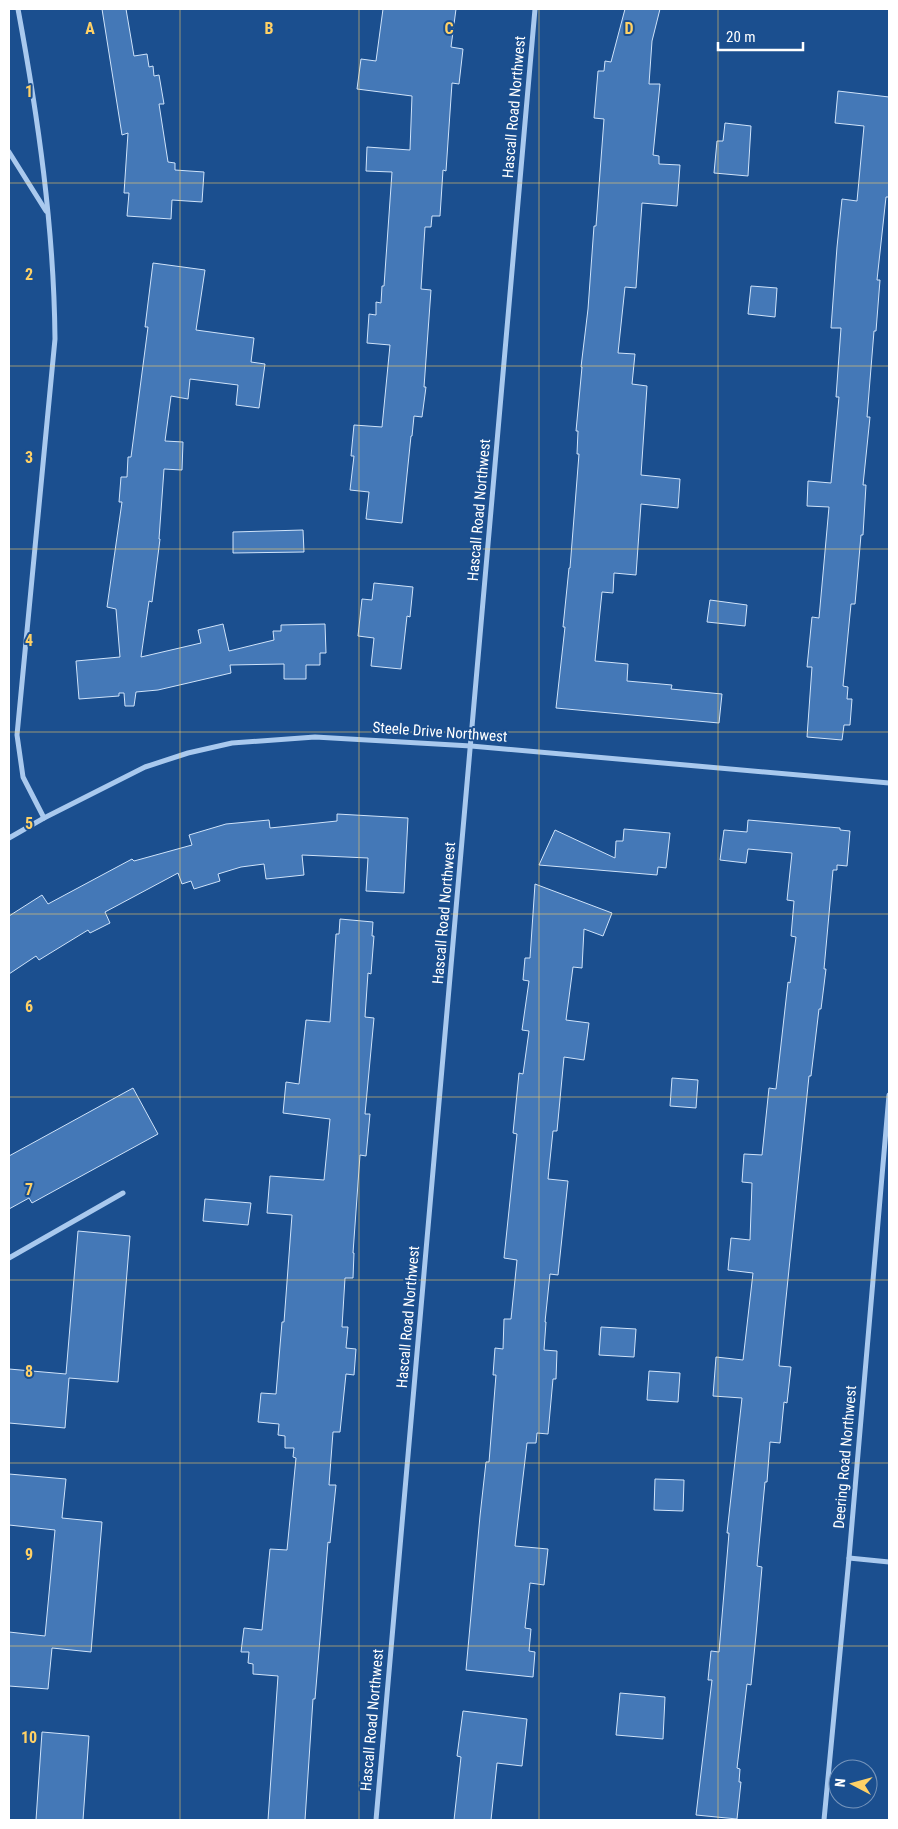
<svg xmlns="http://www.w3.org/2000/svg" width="898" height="1829" font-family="'Roboto Condensed',sans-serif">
	<rect width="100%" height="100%" fill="#1b4f8f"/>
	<g fill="#4478b7" stroke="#cfe3fa">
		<polygon points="102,9 126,9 134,56 147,54 149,67 153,66 154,76 159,75 164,104 159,104 168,162 175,163 175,170 204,172 202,202 172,200 171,219 127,216 129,193 124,193 128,133 122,135"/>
		<polygon points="383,9 456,9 451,47 463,49 459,84 452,83 446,171 443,170 440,216 432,216 431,227 425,227 421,289 431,290 424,387 426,387 422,417 414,416 412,436 411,436 402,523 366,519 369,492 350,490 354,456 351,456 354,425 382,427 390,345 367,343 369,314 376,315 376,302 381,303 382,286 384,286 392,172 366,171 367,147 410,150 412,96 357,89 361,59 376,61"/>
		<polygon points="625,9 660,9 652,41 649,84 660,84 653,155 659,156 659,164 680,165 677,206 642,203 636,288 625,287 618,353 635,354 632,384 647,386 641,475 680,479 678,508 641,504 636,575 614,573 613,593 602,592 595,661 628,664 627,681 672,685 671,689 722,694 719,723 556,708 565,627 563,627 569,568 570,568 579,454 577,454 578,431 576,431 582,367 581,367 588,309 594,226 596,226 604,119 594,118 598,71 604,71 605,61 611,62"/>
		<polygon points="838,91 889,97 889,197 886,197 877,280 880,280 876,331 874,331 867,417 870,417 863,485 866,485 863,535 861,535 855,604 851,604 843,686 848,687 847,699 852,699 850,725 844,725 842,740 807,737 812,667 807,667 812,617 819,618 829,507 807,506 808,481 831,483 839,397 836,397 841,328 831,328 837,247 842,199 857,201 864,126 835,123"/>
		<polygon points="725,123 751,126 748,176 714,173 717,141 723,141"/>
		<polygon points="153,263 205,270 196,330 254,338 251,362 265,364 259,408 236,405 238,385 190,379 188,399 171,396 165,441 183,442 182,470 164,469 159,539 160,539 152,602 149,601 141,657 201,643 198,630 223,624 229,651 274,640 273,631 281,631 281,625 325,624 326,653 320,653 320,665 306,665 306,679 284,679 284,664 230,665 231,673 158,690 136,692 134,706 125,706 124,693 119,693 119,696 79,699 76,661 120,657 116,609 107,607 122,502 119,502 121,477 127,477 128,457 131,457 148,327 145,327"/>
		<polygon points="751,286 777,288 775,317 748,314"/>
		<polygon points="303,530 304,552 233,553 233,532"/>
		<polygon points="374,583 413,587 410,617 407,616 401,669 371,666 374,638 358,636 362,599 372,600"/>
		<polygon points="710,600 747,605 745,626 707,622"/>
		<polygon points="337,814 408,818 404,893 366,891 368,858 302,855 304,875 266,879 264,864 241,867 218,874 220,881 194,889 191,881 182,884 178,873 105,912 110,923 90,933 88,930 39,960 36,956 9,974 9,916 42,895 48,904 132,859 134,861 192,845 189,835 226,824 269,820 270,828 337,821"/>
		<polygon points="748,820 840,828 840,830 850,831 847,866 837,865 837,870 833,870 824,969 826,969 821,1009 819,1009 811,1076 809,1076 779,1366 791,1367 787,1403 784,1402 780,1443 770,1442 767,1482 765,1482 757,1566 762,1567 756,1635 751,1685 747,1684 737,1768 740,1769 739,1782 741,1782 737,1819 696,1815 712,1680 708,1680 711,1651 719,1652 729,1533 727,1533 742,1398 713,1396 716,1357 743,1360 753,1273 728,1270 731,1238 750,1240 752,1183 742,1182 744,1154 762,1155 769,1088 776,1089 788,982 790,983 796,937 791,936 794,901 787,900 792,853 748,849 746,863 720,860 724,830 747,832"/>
		<polygon points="624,829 670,833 666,868 658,867 657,875 539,865 555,830 615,858 616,841 623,841"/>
		<polygon points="535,884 612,913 603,936 584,929 582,968 573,967 566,1020 589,1023 584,1060 564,1057 557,1131 553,1131 548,1179 568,1181 558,1275 550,1274 545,1322 546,1322 544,1350 557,1351 556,1379 553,1379 548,1434 537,1433 536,1443 527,1443 515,1546 548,1549 544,1585 530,1583 525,1628 531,1629 529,1651 535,1652 533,1677 466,1670 480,1516 486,1462 489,1462 496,1375 493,1375 495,1348 503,1349 504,1319 511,1319 517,1260 504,1258 517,1134 513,1133 519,1073 523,1074 529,1031 522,1030 529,981 523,980 525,958 530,958"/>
		<polygon points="340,919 373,922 372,936 374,936 371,974 368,973 365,1017 374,1018 365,1114 370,1114 366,1156 360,1155 353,1253 354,1253 353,1278 345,1278 342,1327 348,1327 346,1348 356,1349 354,1375 346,1374 340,1432 333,1432 329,1485 336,1485 330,1543 328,1542 315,1699 313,1699 305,1820 268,1820 278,1676 253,1674 253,1664 248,1663 249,1652 241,1652 244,1628 262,1630 270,1549 287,1550 296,1458 293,1457 294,1448 285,1448 285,1436 278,1435 279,1424 258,1422 261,1393 276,1394 282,1322 284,1322 292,1215 267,1213 270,1176 324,1180 330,1119 283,1113 286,1082 299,1084 306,1020 330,1022 336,934 339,934"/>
		<polygon points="672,1078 698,1080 696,1108 670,1106"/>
		<polygon points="133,1088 158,1134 32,1203 29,1198 9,1209 9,1156"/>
		<polygon points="205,1199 251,1203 248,1225 203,1221"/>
		<polygon points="78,1231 130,1236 118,1382 69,1378 65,1428 9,1423 9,1369 66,1374"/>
		<polygon points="601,1327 636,1329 634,1357 599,1355"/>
		<polygon points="649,1371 680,1373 678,1402 647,1400"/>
		<polygon points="9,1474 66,1479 62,1518 102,1522 91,1652 52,1648 48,1689 9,1686 9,1632 45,1636 55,1530 9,1525"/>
		<polygon points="655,1479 684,1480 683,1511 654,1510"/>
		<polygon points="620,1693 665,1697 663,1739 616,1735"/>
		<polygon points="463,1711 527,1719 522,1766 497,1763 491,1820 454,1820 461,1757 457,1756"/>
		<polygon points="42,1732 89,1736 83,1820 36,1820"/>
	</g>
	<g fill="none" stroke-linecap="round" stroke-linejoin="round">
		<g stroke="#a9c9ee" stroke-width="5">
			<path d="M18 9C38 117 54 228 55 339L17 735 23 777 44 818"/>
			<polyline points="9,152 46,211"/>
			<polyline points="9,838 44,818 145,767 188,753 232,743 315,737 471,746 889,783"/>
			<polyline points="9,1258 123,1193"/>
			<polyline points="849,1558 889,1562"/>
			<polyline points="376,1820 535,9"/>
			<polyline points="824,1820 849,1558 889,1095"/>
		</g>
	</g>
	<path fill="none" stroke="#ffd166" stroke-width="1" stroke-opacity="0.55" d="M180 9V1820M359 9V1820M539 9V1820M718 9V1820M9 183H889M9 366H889M9 549H889M9 732H889M9 914H889M9 1097H889M9 1280H889M9 1463H889M9 1646H889"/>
	<g text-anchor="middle" stroke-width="4" stroke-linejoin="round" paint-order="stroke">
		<g font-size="15" fill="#fff" stroke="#1b4f8f">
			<text transform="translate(514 107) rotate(-85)" y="5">Hascall Road Northwest</text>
			<text transform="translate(479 510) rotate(-85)" y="5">Hascall Road Northwest</text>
			<text transform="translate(440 732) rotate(4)" y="5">Steele Drive Northwest</text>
			<text transform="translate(444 913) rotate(-85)" y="5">Hascall Road Northwest</text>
			<text transform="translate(408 1317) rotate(-85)" y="5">Hascall Road Northwest</text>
			<text transform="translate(845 1457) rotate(-85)" y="5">Deering Road Northwest</text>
			<text transform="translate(372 1720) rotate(-85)" y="5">Hascall Road Northwest</text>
		</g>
	</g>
	<g font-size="16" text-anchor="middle" font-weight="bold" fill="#ffd166" stroke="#1b4f8f" stroke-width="4" stroke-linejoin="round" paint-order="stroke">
		<text x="90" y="34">A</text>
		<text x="269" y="34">B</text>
		<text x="449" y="34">C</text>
		<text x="629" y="34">D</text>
		<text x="29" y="97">1</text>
		<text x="29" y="280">2</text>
		<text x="29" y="463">3</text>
		<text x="29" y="646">4</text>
		<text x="29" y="829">5</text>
		<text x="29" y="1012">6</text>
		<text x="29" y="1195">7</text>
		<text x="29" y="1377">8</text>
		<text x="29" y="1560">9</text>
		<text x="29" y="1743">10</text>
	</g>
	<rect width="898" height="1829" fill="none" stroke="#ffffff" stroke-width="20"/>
	<g transform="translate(853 1784) rotate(276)"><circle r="24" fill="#1b4f8f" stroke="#7695bc"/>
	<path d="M0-4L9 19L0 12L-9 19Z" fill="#ffd166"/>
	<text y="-8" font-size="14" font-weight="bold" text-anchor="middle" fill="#ffffff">N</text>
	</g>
	<path d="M718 42v8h85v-8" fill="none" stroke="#ffffff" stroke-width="2.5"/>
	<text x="726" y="42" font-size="15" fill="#ffffff" stroke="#1b4f8f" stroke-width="4" paint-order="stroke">20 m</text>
</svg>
